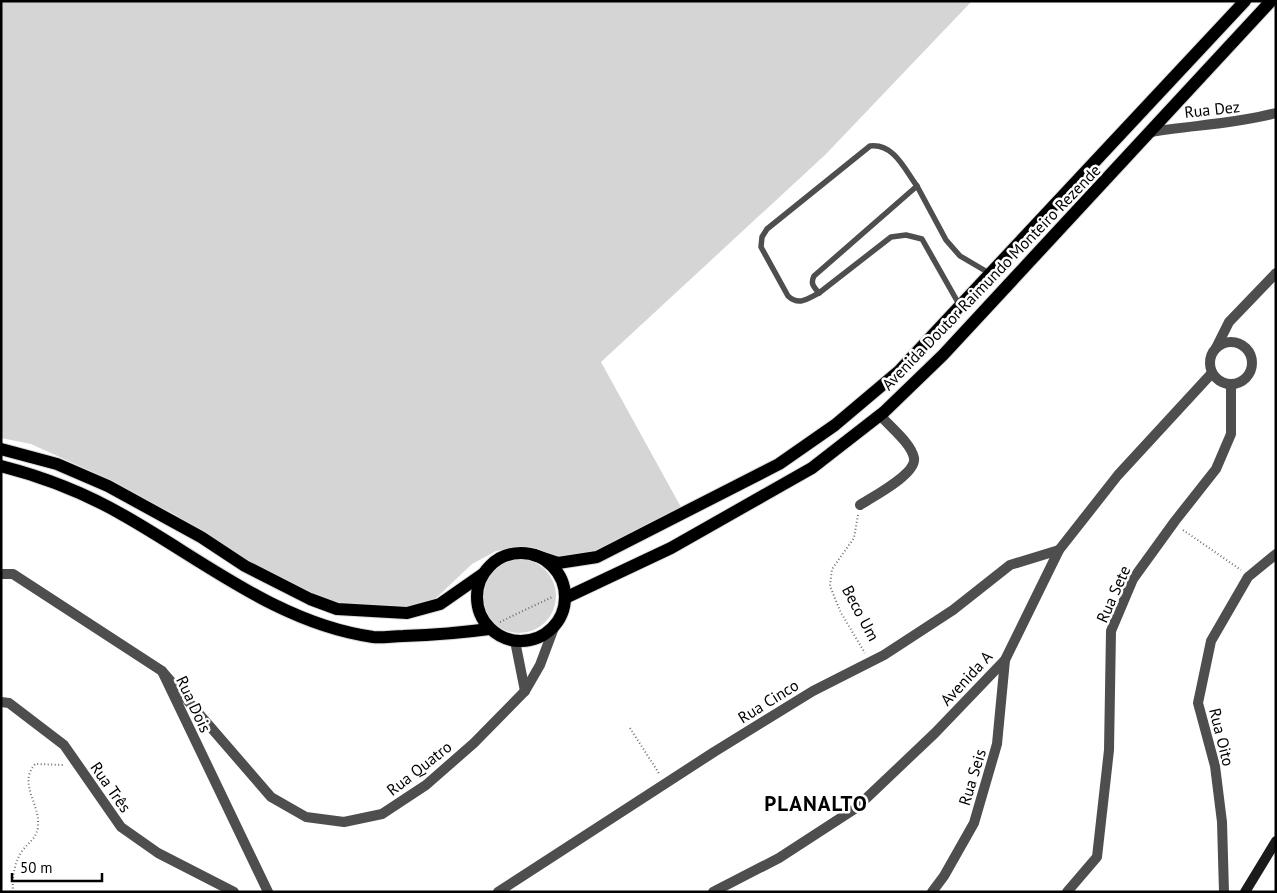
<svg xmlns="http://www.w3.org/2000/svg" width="1277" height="893" font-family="'PT Sans',sans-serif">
	<rect width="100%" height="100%" fill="#fff"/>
	<g fill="#d5d5d5">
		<polygon points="1,1 972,1 826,154 601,362 682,509 587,556 568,557 542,554 518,547 496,551 472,564 434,600 409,609 345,607 325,600 247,562 174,514 97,474 31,444 1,438"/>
		<circle cx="519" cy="596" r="37"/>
	</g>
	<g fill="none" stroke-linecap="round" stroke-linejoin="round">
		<defs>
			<g id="primary">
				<polyline points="1,449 57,464 108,486 201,537 245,566 310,599 337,609 407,613 440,604 483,574"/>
				<path d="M1 466C44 477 85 493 123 515 203 560 279 624 373 637 382 638 393 636 403 636 432 635 460 633 489 629"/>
				<circle cx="521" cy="597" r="44"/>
				<polyline points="534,555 558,563 597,557 779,464 835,425 899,371 1245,1"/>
				<polyline points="565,598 671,548 812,468 884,412 943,355 1271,1"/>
			</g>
		</defs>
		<use href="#primary" stroke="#dbdbdb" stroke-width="14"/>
		<g stroke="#707070" stroke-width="2" stroke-dasharray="1 2.5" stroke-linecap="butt">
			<polyline points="858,515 854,538 832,569 830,586 841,613 865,653"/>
			<polyline points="1183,530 1241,570"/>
			<polyline points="500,622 552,597"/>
			<polyline points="630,728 660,775"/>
			<path d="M13 892C12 878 14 863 22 851 29 842 37 838 38 826 40 803 18 784 35 764L65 765"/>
		</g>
		<g stroke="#4e4e4e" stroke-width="5.5">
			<path d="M819 293C807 299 799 306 788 296L761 247 762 237 767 229 870 146C894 143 905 170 917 186"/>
			<path d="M960 306 922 239 906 235 891 237 819 293C814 287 810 284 814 276L917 186 946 240 960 256 989 273"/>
		</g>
		<g stroke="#4e4e4e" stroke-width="10">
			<path d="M1151 132C1193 125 1235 124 1276 113"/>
			<circle cx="1231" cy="363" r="21"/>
			<polyline points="1216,348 1229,322 1276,273"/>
			<path d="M860 505C872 497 917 474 914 458 911 443 890 427 880 415"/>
			<polyline points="1,574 13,574 162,671 268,892"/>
			<polyline points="515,641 525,691"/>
			<polyline points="162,671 271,797 306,817 344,822 382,814 426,785 474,743 525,691 540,665 555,625"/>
			<polyline points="1,702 9,703 64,745 121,827 158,853 234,892"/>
			<polyline points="498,892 714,752 813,691 884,655 953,610 1010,565 1059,550"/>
			<polyline points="713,892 779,858 856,808 935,733 1005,660 1059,550 1118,475 1212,373"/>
			<polyline points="932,892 944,876 974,823 997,744 1005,660"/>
			<polyline points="1067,892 1097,857 1109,750 1111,631 1133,579 1175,521 1216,469 1231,434 1231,385"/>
			<polyline points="1224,892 1222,822 1215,766 1198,703 1211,641 1248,577 1276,554"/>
		</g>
		<polyline stroke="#1b1b1b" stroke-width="10" points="1245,892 1276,841"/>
		<use href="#primary" stroke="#000" stroke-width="12"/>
	</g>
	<g text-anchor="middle" stroke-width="5" stroke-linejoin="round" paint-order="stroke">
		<g font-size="16" fill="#000" stroke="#fff">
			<text transform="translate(1212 109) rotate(-6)" y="6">Rua Dez</text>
			<text transform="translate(991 277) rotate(-46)" y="6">Avenida Doutor Raimundo Monteiro Rezende</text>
			<text transform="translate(1113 594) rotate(-66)" y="6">Rua Sete</text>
			<text transform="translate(861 613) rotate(62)" y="6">Beco Um</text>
			<text transform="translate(966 678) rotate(-47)" y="6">Avenida A</text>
			<text transform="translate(768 701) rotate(-32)" y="6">Rua Cinco</text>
			<text transform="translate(194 704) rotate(65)" y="6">Rua Dois</text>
			<text transform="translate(1222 737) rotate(76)" y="6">Rua Oito</text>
			<text transform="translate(419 768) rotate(-38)" y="6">Rua Quatro</text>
			<text transform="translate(972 777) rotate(-73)" y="6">Rua Seis</text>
			<text transform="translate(111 787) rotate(55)" y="6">Rua Três</text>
		</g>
		<g font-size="21" font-weight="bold" letter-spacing="1" fill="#000" stroke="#fff">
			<text x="816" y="811">PLANALTO</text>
		</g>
	</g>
	<rect width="1277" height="893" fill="none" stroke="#000000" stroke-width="5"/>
	<path d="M12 873v8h90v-8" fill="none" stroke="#000000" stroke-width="2.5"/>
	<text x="20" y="873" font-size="15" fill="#000000" stroke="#ffffff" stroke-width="4" paint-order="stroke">50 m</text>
</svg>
